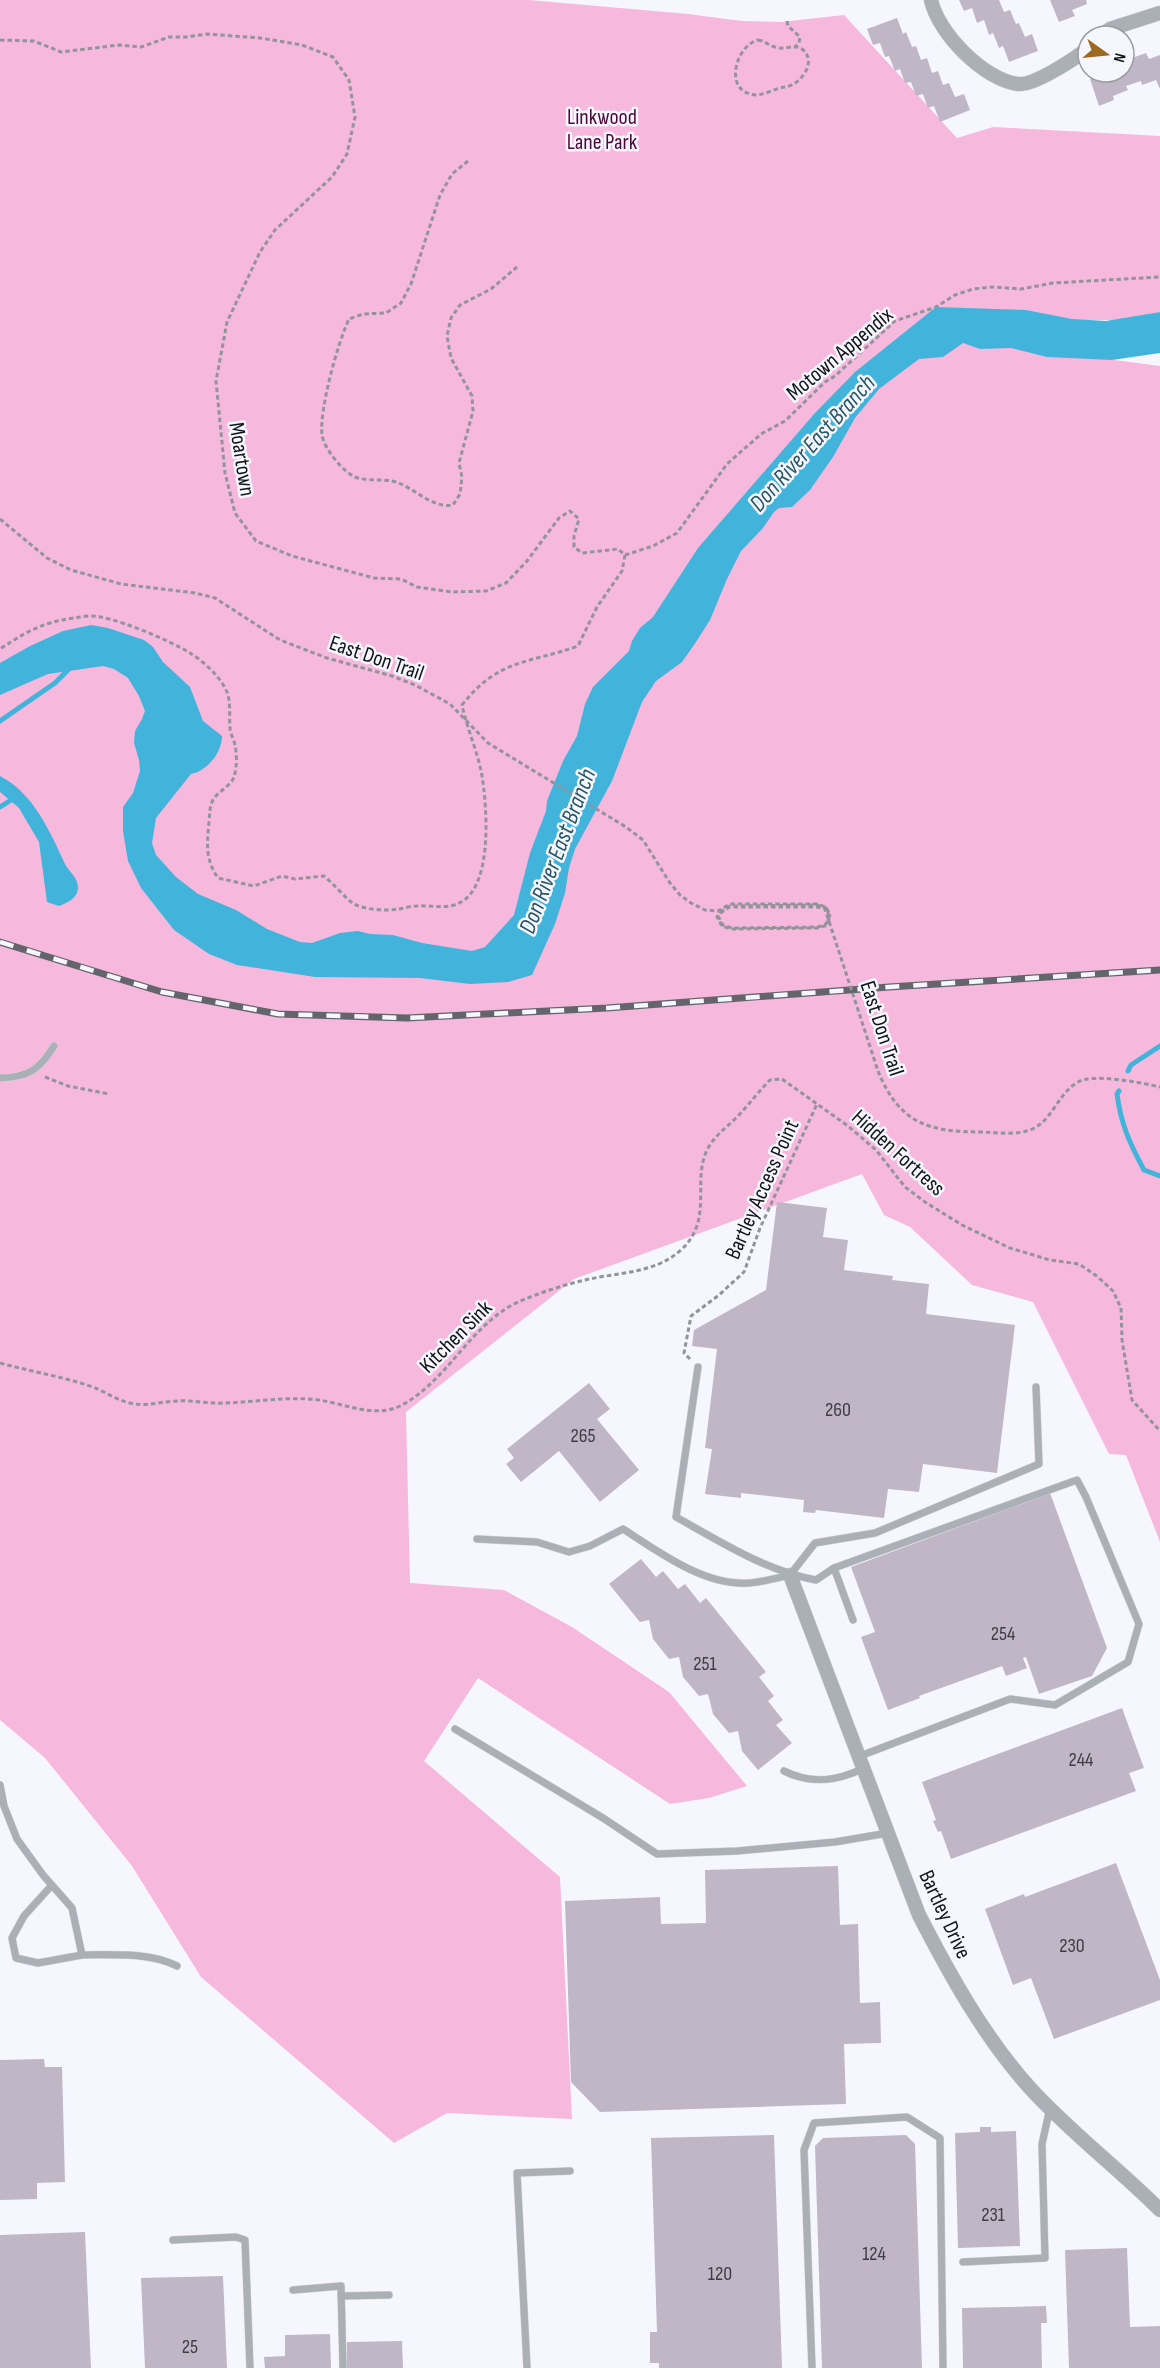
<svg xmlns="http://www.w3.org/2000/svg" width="1160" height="2368" font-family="'Sofia Sans Condensed',sans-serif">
	<rect width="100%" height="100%" fill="#f6f7fe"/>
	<polygon fill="#f6b8dd" points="0,0 529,0 688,14 742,21 781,22 844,15 957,138 993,127 1160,136 1160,312 1118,320 1093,320 1099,358 1160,366 1160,1542 1126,1455 1109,1454 1033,1302 972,1285 910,1227 884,1215 862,1174 574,1279 406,1412 410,1583 504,1590 572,1627 669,1692 747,1786 709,1798 670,1804 478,1678 424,1761 560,1877 572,2119 447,2113 394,2143 201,1977 132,1866 45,1758 0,1720"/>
	<g fill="#42b4db">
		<path d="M936 307 1026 310 1072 319 1106 321 1160 312V353L1112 360 1047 357 1011 348 980 349 963 343 943 357 919 359 879 389 855 418 833 457 810 490 792 507 779 508 774 512 763 528 741 551 727 579 710 620 696 642 682 662 656 681 642 702 612 781 575 849 569 868 565 893 555 924 532 975 508 982 470 984 420 978 315 977 237 965 209 954 174 930 141 888 128 861 123 831V807L133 793 140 771 139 760 134 743 135 731 142 719 145 711 139 696 128 678 114 669 103 666 48 674 0 695V663L30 646 63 631 91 625 108 628 144 640 153 647 163 662 190 687 203 721 222 736C222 753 207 771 191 774L156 818 152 843 156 855 176 877 198 894 236 910 267 929 300 942 312 943 340 933 358 931 370 934 393 935 422 943 472 951 485 947 514 915 530 853 546 811 547 801 563 761 577 736 585 704 593 687 629 651 632 641 640 628 653 617 698 548 815 413 855 372Z"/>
		<path d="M0 776C33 793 50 831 65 864 69 872 78 877 78 888 78 898 67 903 59 906L47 902 39 842 19 808 0 792Z"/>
	</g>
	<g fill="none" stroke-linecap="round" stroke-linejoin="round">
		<g stroke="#42b4db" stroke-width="5">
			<polyline points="0,721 55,683 71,667"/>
			<polyline points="0,807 16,797"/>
			<polyline points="1128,1071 1131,1065 1160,1046"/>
			<path d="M1119 1091 1117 1094C1121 1124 1129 1142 1144 1170L1160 1176"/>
		</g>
	</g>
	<g fill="#c0b6c6">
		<polygon points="959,0 999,0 1004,12 1010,10 1016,24 1019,23 1025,37 1032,34 1038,51 1009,62 1003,46 999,48 993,33 989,35 984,20 977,23 972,8 964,11"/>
		<polygon points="1050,0 1086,0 1087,4 1072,10 1075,16 1059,22"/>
		<polygon points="897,18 903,34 906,32 912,47 916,46 921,60 927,58 932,73 938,71 943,85 949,83 955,97 964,94 970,110 940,122 934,106 928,108 923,94 916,96 911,82 905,83 900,69 895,71 889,56 885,57 880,43 873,45 867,29"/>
		<polygon points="1146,53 1149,59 1160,55 1160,89 1156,80 1142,85 1141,81 1126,86 1128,90 1113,96 1114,100 1099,106 1090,79 1104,72 1124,72 1124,57 1130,54 1132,58"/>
		<polygon points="777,1202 827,1208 823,1237 848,1240 844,1270 893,1276 892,1280 929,1284 926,1314 1015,1325 997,1473 923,1464 919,1492 888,1489 884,1518 816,1510 815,1513 803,1512 804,1500 741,1493 741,1498 705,1494 712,1449 705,1448 717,1349 692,1346 694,1330 766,1290"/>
		<polygon points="589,1383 610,1409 597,1419 639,1470 600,1502 559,1451 521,1482 506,1464 514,1458 507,1449"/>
		<polygon points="1050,1493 1107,1648 1092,1676 1039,1694 1026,1657 1023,1658 1027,1668 1006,1676 1002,1666 919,1696 920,1698 888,1710 861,1637 875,1632 851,1567"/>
		<polygon points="641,1559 656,1577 663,1571 678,1589 685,1584 700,1603 706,1598 766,1672 759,1677 774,1696 768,1701 783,1720 776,1725 792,1743 758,1770 742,1751 738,1731 729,1733 713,1714 708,1694 699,1696 683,1677 679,1657 669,1659 653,1639 649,1620 640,1622 609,1584"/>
		<polygon points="1122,1708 1144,1768 1129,1773 1136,1791 951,1859 941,1831 938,1832 933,1821 936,1820 922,1782"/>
		<polygon points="1116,1863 1160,1980 1160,2000 1054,2039 1031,1978 1013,1985 985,1909 1024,1894 1025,1897"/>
		<polygon points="838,1866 840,1925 858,1924 860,2003 880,2002 881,2043 844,2044 846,2104 600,2112 571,2082 565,1901 660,1897 661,1924 706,1923 705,1870"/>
		<polygon points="44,2059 45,2067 62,2067 65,2182 37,2183 37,2199 0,2200 0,2060"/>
		<polygon points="980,2127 991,2127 991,2132 1016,2131 1020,2246 958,2248 955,2133 980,2132"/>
		<polygon points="774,2135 782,2368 659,2368 659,2363 650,2363 650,2332 657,2332 651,2138"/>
		<polygon points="906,2135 915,2144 922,2368 822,2368 815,2146 823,2138"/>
		<polygon points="85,2232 91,2368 0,2368 0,2235"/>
		<polygon points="1127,2248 1130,2327 1160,2326 1160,2368 1069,2368 1065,2250"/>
		<polygon points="223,2276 227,2368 145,2368 141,2278"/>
		<polygon points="1046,2306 1047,2323 1041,2323 1042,2368 963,2368 962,2308"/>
		<polygon points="330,2334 331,2368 265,2368 264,2357 285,2356 285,2335"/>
		<polygon points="402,2341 403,2368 347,2368 347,2342"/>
	</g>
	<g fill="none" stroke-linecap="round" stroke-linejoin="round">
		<defs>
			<g id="service">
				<path d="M0 1078C29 1077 39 1070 54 1046"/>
				<path d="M698 1367 676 1517C721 1542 766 1571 816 1580L834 1568"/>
				<path d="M477 1539 537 1542 569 1552 590 1546 623 1529C659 1552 704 1586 749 1583 763 1582 777 1578 790 1575L815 1543 875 1533 1039 1464 1036 1387"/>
				<polyline points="853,1620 834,1568 1077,1480 1086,1497 1139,1624 1128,1662 1055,1705 1010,1699 860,1756"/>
				<polyline points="455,1729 603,1818 657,1854 737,1851 835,1842 888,1833"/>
				<path d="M784 1771C812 1785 838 1781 864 1768"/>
				<polyline points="0,1785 4,1806 17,1839 43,1875 72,1908 82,1955 38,1963 16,1958 12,1938 24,1916 52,1885"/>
				<path d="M82 1955C113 1955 149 1952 177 1966"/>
				<polyline points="173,2240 236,2237 245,2240 250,2368"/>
				<polyline points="963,2262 1045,2258 1042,2144 1050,2108"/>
				<polyline points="293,2290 341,2286 343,2368"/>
				<polyline points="341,2296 389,2295"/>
				<polyline points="527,2368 517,2173 570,2171"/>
				<polyline points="812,2368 804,2150 814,2123 907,2117 940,2138 943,2368"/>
			</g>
			<g id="minor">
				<path d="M931 0C938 33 984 80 1018 84 1034 86 1076 58 1088 48"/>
				<polyline points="1101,36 1110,29 1160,13"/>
				<path d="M790 1575 919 1915C950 1975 984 2037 1030 2088 1070 2132 1118 2168 1160 2210"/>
			</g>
		</defs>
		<use href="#service" stroke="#d2d3d9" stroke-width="8"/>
		<use href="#minor" stroke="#d2d3d9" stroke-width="15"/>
		<g stroke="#93949b" stroke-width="3" stroke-dasharray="4.5 3" stroke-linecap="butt">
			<polyline points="787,21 788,26 800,37 799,43 795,47"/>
			<path d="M0 40 34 41 61 52 119 45 141 47 169 37H186L207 34 260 38 302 45 333 57 349 80 355 117 347 154 332 177 275 230 260 252 227 322 216 381 225 473 235 513 256 541 292 556 374 578 401 579 417 587 452 592 486 591 506 583 527 561 559 518 570 511 579 519 574 536V547L582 553 618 549 625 555 622 571 597 607 578 646C528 664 499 658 462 705 467 729 478 752 482 776 487 806 493 885 461 902 447 910 432 905 417 906 411 906 404 908 399 909 385 911 366 910 354 904 347 900 333 883 324 876L295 879 282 876 254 886 218 878C205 859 207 844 209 822 210 814 209 807 213 800 218 791 231 786 234 777 237 768 237 754 235 745 234 739 230 734 230 728 229 717 231 702 227 692 220 676 204 662 190 653 171 641 109 614 88 616 47 621 35 626 0 649"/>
			<path d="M758 40C765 41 771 47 779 48 786 49 795 44 802 49 818 61 801 85 785 87 774 88 761 98 750 94 724 87 737 45 758 40Z"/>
			<path d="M468 161 452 174 440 195 411 284 401 303 386 313 363 314 349 319C338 342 319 410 322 435 324 448 342 471 355 477 368 482 383 478 396 482 416 489 433 509 453 505L460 494 462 477 459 463 473 411 472 396 451 358 447 336 451 318 460 305 491 289 517 267"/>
			<polyline points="0,519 47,558 71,570 121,584 195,593 215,598 280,640 327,658 392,676 415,685 450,704 488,743 626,827 643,840 670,883 680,895 691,903 705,910 718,911 730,904 817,904 826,907 830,915 826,924 818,927 732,928 723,925 718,916 720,912"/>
			<polyline points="625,555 653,546 677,533 727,464 761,434 785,421 825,382 835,376 895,321 936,307 955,295 973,289 993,287 1021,289 1053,283 1160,277"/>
			<path d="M878 1071C900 1125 930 1132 984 1132 999 1133 1016 1135 1030 1130 1052 1122 1058 1093 1078 1082 1093 1073 1143 1083 1160 1087"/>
			<polyline points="45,1077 68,1086 109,1094"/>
			<polyline points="690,1359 684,1353 691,1316 719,1295 744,1272 760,1228 817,1104"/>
			<path d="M0 1363C29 1371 59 1376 87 1385 104 1390 118 1402 135 1404 149 1406 164 1401 178 1401 193 1400 209 1404 225 1403 256 1402 287 1396 319 1400 346 1404 376 1419 402 1405 448 1380 471 1324 518 1302 539 1293 563 1285 585 1280 618 1272 657 1274 683 1248 713 1218 692 1182 707 1150 714 1136 725 1129 735 1119 748 1106 758 1092 770 1080L782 1079 848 1126 876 1150 905 1187 925 1202 962 1225 1010 1248 1050 1260 1079 1264 1098 1277 1113 1291 1121 1308 1122 1340 1132 1400 1160 1431"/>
		</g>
		<use href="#service" stroke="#aab0b6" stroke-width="7"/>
		<use href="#minor" stroke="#aab0b6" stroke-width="14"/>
		<defs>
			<polyline id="rail" points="0,942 162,992 278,1014 407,1018 607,1008 889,987 1160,970"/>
		</defs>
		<use href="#rail" stroke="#64656c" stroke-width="7"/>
		<use href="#rail" stroke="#f6f7fe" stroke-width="4.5" stroke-dasharray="14" stroke-linecap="butt"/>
		<polyline stroke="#93949b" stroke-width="3" stroke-dasharray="4.5 3" stroke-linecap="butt" points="720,912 730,906 817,905 826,908 830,918 825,926 817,928 731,929 722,926 717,917 724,910 730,907 817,907 825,909 878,1071"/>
	</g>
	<g text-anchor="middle" stroke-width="5" stroke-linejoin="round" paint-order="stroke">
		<g font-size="20" fill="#3e3c44">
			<text x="838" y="1416">260</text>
			<text x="583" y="1442">265</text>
			<text x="1003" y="1640">254</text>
			<text x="705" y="1670">251</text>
			<text x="1081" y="1766">244</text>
			<text x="1072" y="1952">230</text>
			<text x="993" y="2221">231</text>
			<text x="874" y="2260">124</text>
			<text x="720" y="2280">120</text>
			<text x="190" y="2353">25</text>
		</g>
		<g font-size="22" fill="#4e063b" stroke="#f6f7fe">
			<text x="602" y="124">Linkwood<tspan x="602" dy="25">Lane Park</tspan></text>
		</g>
		<g font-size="22" fill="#121319" stroke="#f6f7fe">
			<text transform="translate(839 353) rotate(-40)" y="8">Motown Appendix</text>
			<text transform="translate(243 459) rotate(81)" y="8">Moartown</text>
			<text transform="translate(377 657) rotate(19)" y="8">East Don Trail</text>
			<text transform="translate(883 1028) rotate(72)" y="8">East Don Trail</text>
			<text transform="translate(899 1152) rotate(42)" y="8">Hidden Fortress</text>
			<text transform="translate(761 1189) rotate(-66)" y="8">Bartley Access Point</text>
			<text transform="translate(455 1336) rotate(-45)" y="8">Kitchen Sink</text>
			<text transform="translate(946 1914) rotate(65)" y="8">Bartley Drive</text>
		</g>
		<g font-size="24" font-style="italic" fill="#265566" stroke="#f6f7fe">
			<text transform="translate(812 443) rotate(-48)" y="8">Don River East Branch</text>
			<text transform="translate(557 851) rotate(-69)" y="8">Don River East Branch</text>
		</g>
	</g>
	<g transform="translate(1106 54) rotate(105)"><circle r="28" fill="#f6f7fe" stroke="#9b9ca2" stroke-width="1.5"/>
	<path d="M0-4.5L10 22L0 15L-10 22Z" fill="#9d6820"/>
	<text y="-9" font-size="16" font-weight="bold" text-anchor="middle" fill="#121319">N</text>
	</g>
</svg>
